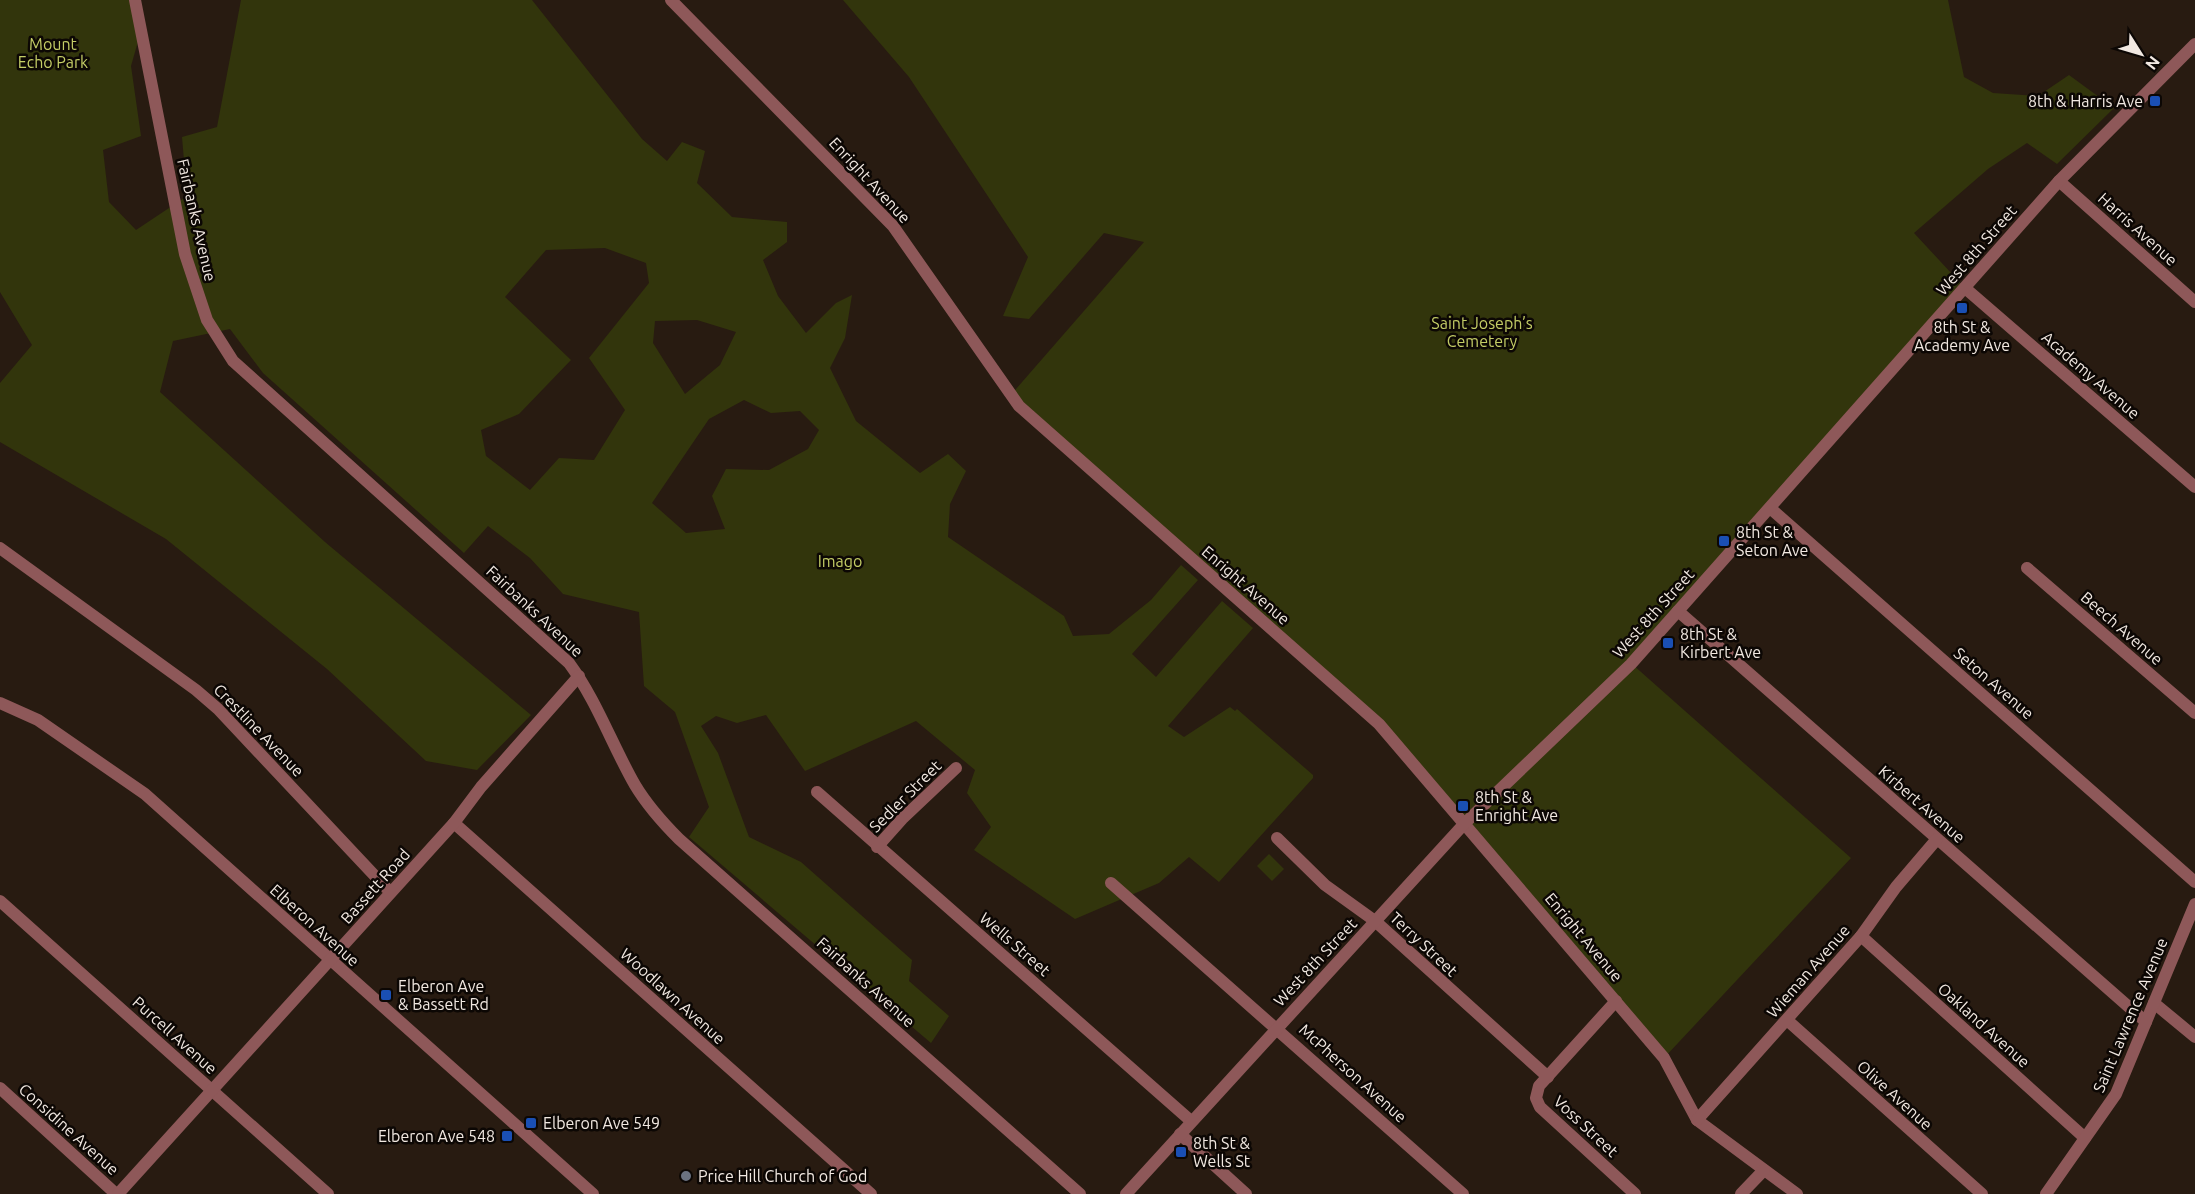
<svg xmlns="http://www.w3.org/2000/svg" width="2195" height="1194" font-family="Ubuntu,sans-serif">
	<rect width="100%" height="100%" fill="#281b11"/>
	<g fill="#32350c" fill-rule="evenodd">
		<path d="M0 0H135L141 31 131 66 141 136 103 150 109 202 136 230 187 196 182 137 217 127 241 0H532L642 139 667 161 682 142 705 151 697 183 732 217 787 222V242L763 260 778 296 806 333 836 303 852 295 845 338 830 368 856 421 920 473 948 454 966 471 950 504 948 537 1064 616 1073 636 1109 634 1151 600 1181 565 1198 580 1132 654 1156 677 1222 601 1253 628 1168 726 1184 737 1230 707 1235 711 1237 709 1313 775V778L1219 882 1189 857 1159 883 1075 919 974 850 991 827 967 793 975 770 916 721 805 771 766 715 737 723 716 716 701 726 718 753 749 837 801 862 912 960 909 981 949 1016 931 1043 689 837 709 807 675 712 644 686 639 612 563 594 530 558 488 526 464 553 263 373 230 329 173 341 160 392 325 542 531 715 477 770 426 761 327 669 166 539 0 442V383L32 345 0 292ZM605 248 646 263 649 283 589 358 625 410 594 460 559 458 530 490 486 456 481 430 519 414 571 360 505 297 546 250ZM697 320 736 332 720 365 685 394 653 343 655 321ZM744 400 771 413 800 411 819 430 808 449 769 470 726 469 712 496 725 529 686 533 652 503 709 419Z"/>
		<polygon points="843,0 1948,0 1964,77 1993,93 2038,96 2069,75 2114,108 2057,164 2027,143 1988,169 1914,233 1965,288 1632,664 1851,858 1664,1058 1393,740 1010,396 1144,242 1104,233 1029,319 1003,316 1028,257 909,77"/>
		<polygon points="1269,854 1284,869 1272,881 1257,866"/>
	</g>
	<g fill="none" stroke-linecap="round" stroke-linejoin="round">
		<g stroke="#8e5859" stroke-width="12">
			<path d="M135 0 185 254 207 320 233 361 569 663C597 701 612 745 635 785 647 805 663 823 679 839L1080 1194"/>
			<polyline points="671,0 893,226 1019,406 1379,724 1664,1058 1697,1120 1797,1194"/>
			<polyline points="2059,181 2195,302"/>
			<polyline points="1965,288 2195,487"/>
			<polyline points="1770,508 2195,882"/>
			<polyline points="0,548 196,690 218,709 390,892"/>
			<polyline points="2027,568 2195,713"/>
			<polyline points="1678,611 2146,1022"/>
			<polyline points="0,703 38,720 145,794 593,1194"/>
			<polyline points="817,792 1191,1121"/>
			<polyline points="454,823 871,1194"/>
			<polyline points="1277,838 1325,885 1375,921 1548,1077"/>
			<polyline points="877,847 902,819 956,768"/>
			<polyline points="1111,883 1463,1194"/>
			<polyline points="0,901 328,1194"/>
			<polyline points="1861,936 2085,1138"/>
			<polyline points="1616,1001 1539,1086 1536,1098 1540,1107 1635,1194"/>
			<polyline points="2154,1003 2195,1037"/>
			<polyline points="1787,1020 1982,1194"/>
			<polyline points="0,1088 116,1194"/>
			<polyline points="1697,1120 1861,936 1896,887 1937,839"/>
			<polyline points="1180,1134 1246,1194"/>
			<polyline points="118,1194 454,823 481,787 579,676"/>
			<polyline points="1126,1194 1465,823 1631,664 2059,181 2195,44"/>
			<polyline points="1741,1194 1764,1170"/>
			<polyline points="2046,1194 2116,1094 2195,904"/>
		</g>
	</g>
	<g fill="#1a4fb4" stroke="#0c0704" stroke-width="2">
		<rect x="2149" y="95" width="12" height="12" rx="3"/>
		<rect x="1956" y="302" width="12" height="12" rx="3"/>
		<rect x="1718" y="535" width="12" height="12" rx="3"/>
		<rect x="1662" y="637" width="12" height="12" rx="3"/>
		<rect x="1457" y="800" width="12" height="12" rx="3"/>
		<rect x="380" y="989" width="12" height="12" rx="3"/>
		<rect x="525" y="1117" width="12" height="12" rx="3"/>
		<rect x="501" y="1130" width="12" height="12" rx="3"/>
		<rect x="1175" y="1146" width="12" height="12" rx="3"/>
	</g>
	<circle fill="#6b7280" stroke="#0c0704" stroke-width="2" cx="686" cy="1176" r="6"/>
	<g text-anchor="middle" stroke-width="5" stroke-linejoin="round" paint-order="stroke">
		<g font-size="16" fill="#c4cd66" stroke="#0c0704">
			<text x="53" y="50">Mount<tspan x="53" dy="18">Echo Park</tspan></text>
			<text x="1482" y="329">Saint Joseph’s<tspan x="1482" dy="18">Cemetery</tspan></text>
			<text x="840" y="567">Imago</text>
		</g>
		<g font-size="16" fill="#f1e8e1" stroke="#0c0704" text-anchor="start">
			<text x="2143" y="107" text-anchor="end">8th &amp; Harris Ave</text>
			<text x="1962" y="333" text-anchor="middle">8th St &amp;<tspan x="1962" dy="18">Academy Ave</tspan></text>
			<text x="1736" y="538">8th St &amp;<tspan x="1736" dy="18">Seton Ave</tspan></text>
			<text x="1680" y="640">8th St &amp;<tspan x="1680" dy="18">Kirbert Ave</tspan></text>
			<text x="1475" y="803">8th St &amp;<tspan x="1475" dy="18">Enright Ave</tspan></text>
			<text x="398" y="992">Elberon Ave<tspan x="398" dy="18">&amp; Bassett Rd</tspan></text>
			<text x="543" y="1129">Elberon Ave 549</text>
			<text x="495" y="1142" text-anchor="end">Elberon Ave 548</text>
			<text x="1193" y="1149">8th St &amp;<tspan x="1193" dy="18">Wells St</tspan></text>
			<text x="698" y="1182">Price Hill Church of God</text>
		</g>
		<g font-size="16" fill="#f1e8e1" stroke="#0c0704">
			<text transform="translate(870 180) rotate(47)" y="6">Enright Avenue</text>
			<text transform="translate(197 220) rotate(77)" y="6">Fairbanks Avenue</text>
			<text transform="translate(2138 229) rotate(42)" y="6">Harris Avenue</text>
			<text transform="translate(1976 250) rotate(-49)" y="6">West 8th Street</text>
			<text transform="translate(2091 375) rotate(41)" y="6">Academy Avenue</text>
			<text transform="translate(1246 585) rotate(41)" y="6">Enright Avenue</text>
			<text transform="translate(535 611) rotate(43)" y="6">Fairbanks Avenue</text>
			<text transform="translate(1653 613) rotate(-48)" y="6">West 8th Street</text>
			<text transform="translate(2122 628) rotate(41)" y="6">Beech Avenue</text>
			<text transform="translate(1994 683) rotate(41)" y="6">Seton Avenue</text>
			<text transform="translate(259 730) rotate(46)" y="6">Crestline Avenue</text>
			<text transform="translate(905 796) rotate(-45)" y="6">Sedler Street</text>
			<text transform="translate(1922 804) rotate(41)" y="6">Kirbert Avenue</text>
			<text transform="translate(375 886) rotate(-48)" y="6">Bassett Road</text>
			<text transform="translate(315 925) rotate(42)" y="6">Elberon Avenue</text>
			<text transform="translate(1584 937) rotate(50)" y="6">Enright Avenue</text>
			<text transform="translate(1015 944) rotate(41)" y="6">Wells Street</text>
			<text transform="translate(1424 944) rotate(43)" y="6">Terry Street</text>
			<text transform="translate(1315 962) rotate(-47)" y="6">West 8th Street</text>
			<text transform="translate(1808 971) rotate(-49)" y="6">Wieman Avenue</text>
			<text transform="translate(866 982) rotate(42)" y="6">Fairbanks Avenue</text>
			<text transform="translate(673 996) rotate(42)" y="6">Woodlawn Avenue</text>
			<text transform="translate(2130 1015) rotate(-67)" y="6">Saint Lawrence Avenue</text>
			<text transform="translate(1984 1025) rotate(42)" y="6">Oakland Avenue</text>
			<text transform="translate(175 1035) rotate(42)" y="6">Purcell Avenue</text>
			<text transform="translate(1353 1073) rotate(42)" y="6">McPherson Avenue</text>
			<text transform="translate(1895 1095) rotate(42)" y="6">Olive Avenue</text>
			<text transform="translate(1586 1126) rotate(43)" y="6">Voss Street</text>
			<text transform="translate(69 1129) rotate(42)" y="6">Considine Avenue</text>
		</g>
	</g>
	<g transform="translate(2141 54) rotate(127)" stroke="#0c0704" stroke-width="4.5" paint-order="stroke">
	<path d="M0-4.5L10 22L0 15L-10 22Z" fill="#f1e8e1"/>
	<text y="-9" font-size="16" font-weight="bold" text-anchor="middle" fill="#f1e8e1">N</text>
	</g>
</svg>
